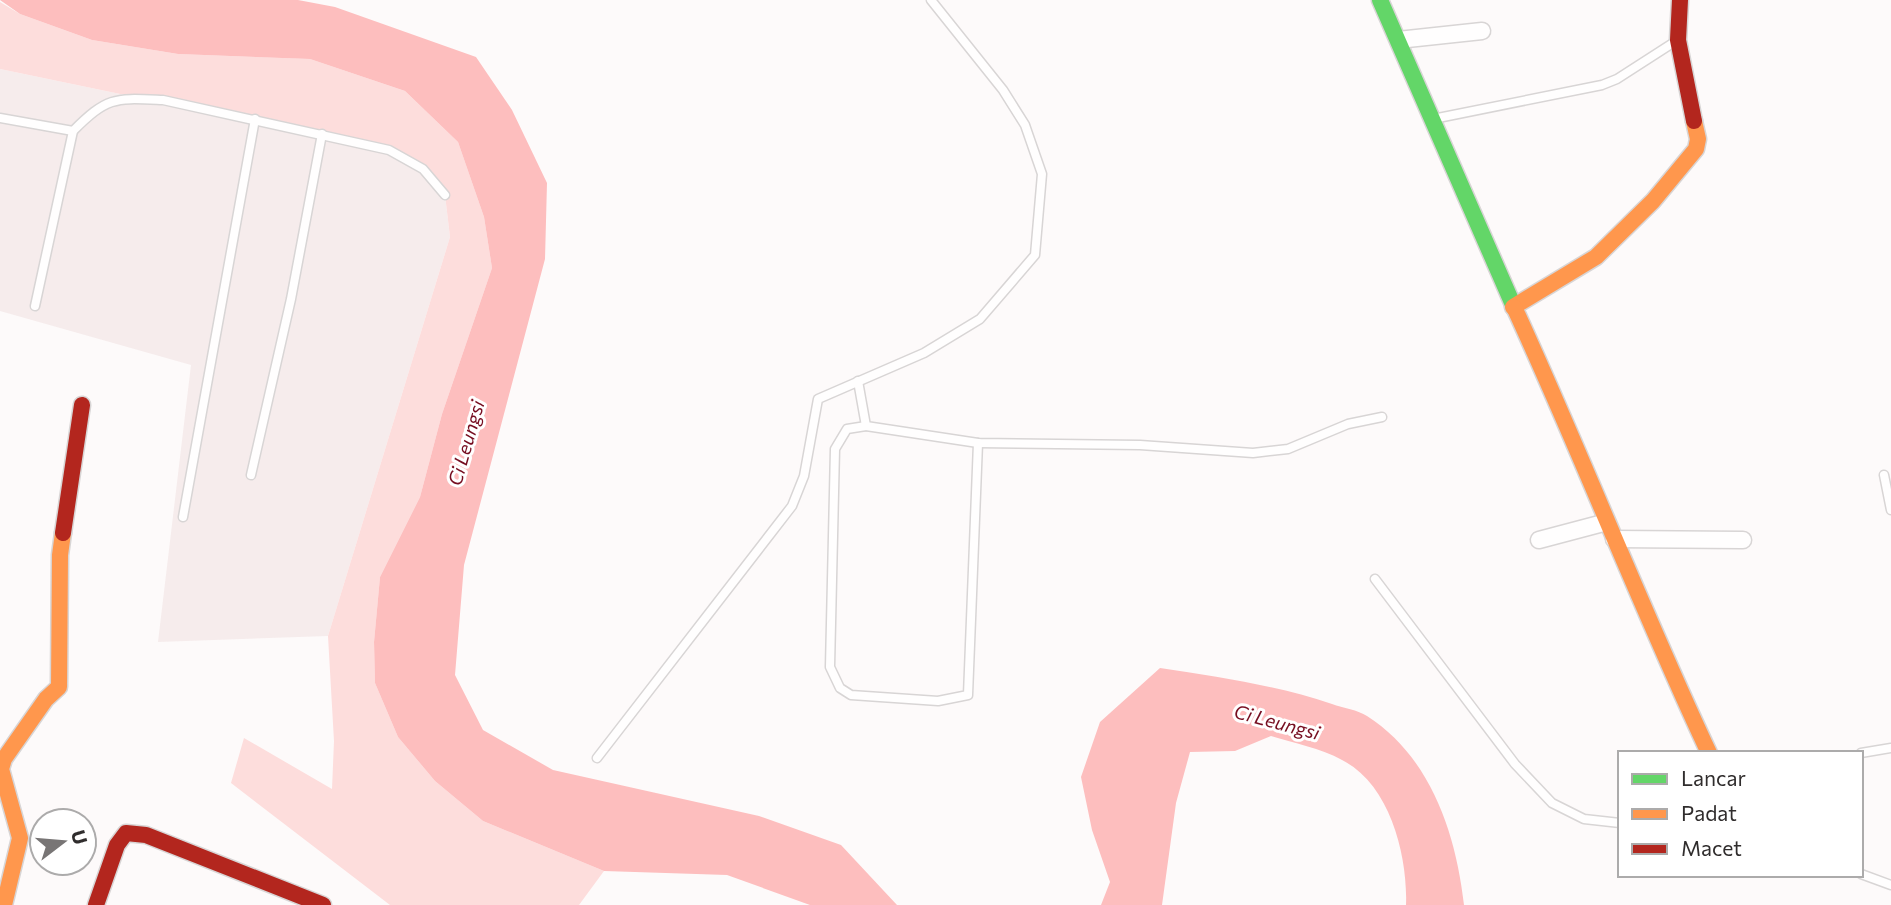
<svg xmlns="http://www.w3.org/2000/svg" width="1891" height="905" font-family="Commissioner,sans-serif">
	<rect width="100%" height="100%" fill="#fdfafa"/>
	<polygon fill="#f6ecec" points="0,69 389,150 423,169 445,195 450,237 328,636 158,642 191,365 0,311"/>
	<polygon fill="#fddddc" points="0,2 20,14 92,40 178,54 310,59 405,91 458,142 484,217 492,268 442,414 420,497 380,577 374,642 375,683 398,737 435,781 483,821 604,871 579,905 390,905 231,783 244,738 332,789 334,741 328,636 450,237 445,195 423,169 389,150 0,69"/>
	<g fill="#fdbebe">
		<polygon points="0,0 298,0 335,7 476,57 512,110 547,183 545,259 464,565 455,675 483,730 553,770 759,816 841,845 897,905 810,905 727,875 604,871 483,821 435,781 398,737 375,683 374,642 380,577 420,497 442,414 492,268 484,217 458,142 405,91 310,59 178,54 92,40 20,14"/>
		<path d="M1160 668C1218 677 1276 685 1332 704 1343 708 1358 710 1367 716 1431 757 1456 834 1464 905H1406C1408 856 1390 784 1342 760 1321 748 1293 743 1271 736L1235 751 1190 752 1176 803 1162 905H1101L1110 882 1092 830 1081 777 1100 722Z"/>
	</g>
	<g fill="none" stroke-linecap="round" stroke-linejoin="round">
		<defs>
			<g id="lane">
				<path d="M0 118 73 131C108 96 115 98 163 100L389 150 423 169 445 195"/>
				<polyline points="1433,119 1602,85 1617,79 1676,41"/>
				<polyline points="35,306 73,131"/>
				<polyline points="858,381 866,426 978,443 1140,445 1253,453 1288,449 1348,424 1382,417"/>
				<polyline points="866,426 847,429 835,449 830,667 840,688 851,695 938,701 968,695 978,443"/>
				<polyline points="251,475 291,299 322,134"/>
				<polyline points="1884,475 1891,510"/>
				<polyline points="183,517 255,119"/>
				<polyline points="1375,579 1515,764 1552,803 1584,819 1620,823"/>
				<polyline points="1861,753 1891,748"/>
				<polyline points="597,758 792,506 804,476 818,399 924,353 980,319 1035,255 1042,174 1025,125 1003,90 931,0"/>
				<polyline points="1861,874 1891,885"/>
			</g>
			<g id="street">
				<polyline points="1398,40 1482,31"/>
				<polyline points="1614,539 1743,540"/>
				<polyline points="1539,540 1607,522"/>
			</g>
			<polyline id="fast" points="1380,0 1514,307"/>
			<g id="slow">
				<polyline points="1513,307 1596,257 1653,201 1696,149 1698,139 1694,121"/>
				<path d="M1514 307C1582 455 1640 606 1709 753"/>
				<polyline points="4,905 20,838 1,769 4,759 46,699 59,687 60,555 63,533"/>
			</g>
			<g id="jam">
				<polyline points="1680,0 1678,40 1694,121"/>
				<polyline points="63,533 82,405"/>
				<polyline points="96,905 117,845 126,833 146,835 323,905"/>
			</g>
		</defs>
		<use href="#lane" stroke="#d8d5d5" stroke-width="11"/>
		<use href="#street" stroke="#d8d5d5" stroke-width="19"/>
		<use href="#fast" stroke="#d8d5d5" stroke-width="19"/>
		<use href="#slow" stroke="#d8d5d5" stroke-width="19"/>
		<use href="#jam" stroke="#d8d5d5" stroke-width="19"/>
		<use href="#lane" stroke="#fffefe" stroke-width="8"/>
		<use href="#street" stroke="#fffefe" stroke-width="16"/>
		<use href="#fast" stroke="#63d668" stroke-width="16"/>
		<use href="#slow" stroke="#ff974d" stroke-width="16"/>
		<use href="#jam" stroke="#b3261e" stroke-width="16"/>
	</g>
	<g text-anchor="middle" stroke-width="6" stroke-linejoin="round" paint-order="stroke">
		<g font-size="19" font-style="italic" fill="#760d20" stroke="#fff">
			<text transform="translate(466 443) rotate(-74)" y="7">Ci Leungsi</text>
			<text transform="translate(1277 722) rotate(15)" y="7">Ci Leungsi</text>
		</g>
	</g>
	<rect x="1618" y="751" width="245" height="126" fill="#ffffff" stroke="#acabab" stroke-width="2"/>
	<rect x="1632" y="774" width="35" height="10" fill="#63d668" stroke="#acabab" stroke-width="2"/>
	<text x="1681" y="786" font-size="21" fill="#302d2d">Lancar</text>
	<rect x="1632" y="809" width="35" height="10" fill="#ff974d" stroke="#acabab" stroke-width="2"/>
	<text x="1681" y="821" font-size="21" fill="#302d2d">Padat</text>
	<rect x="1632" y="844" width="35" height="10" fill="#b3261e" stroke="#acabab" stroke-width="2"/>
	<text x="1681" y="856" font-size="21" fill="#302d2d">Macet</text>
	<g transform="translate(63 842) rotate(74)"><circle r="33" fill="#ffffff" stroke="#acabab" stroke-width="2"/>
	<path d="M0-5L12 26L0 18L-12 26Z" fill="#787575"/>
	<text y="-10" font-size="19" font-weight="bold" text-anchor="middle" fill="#302d2d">U</text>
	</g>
</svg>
